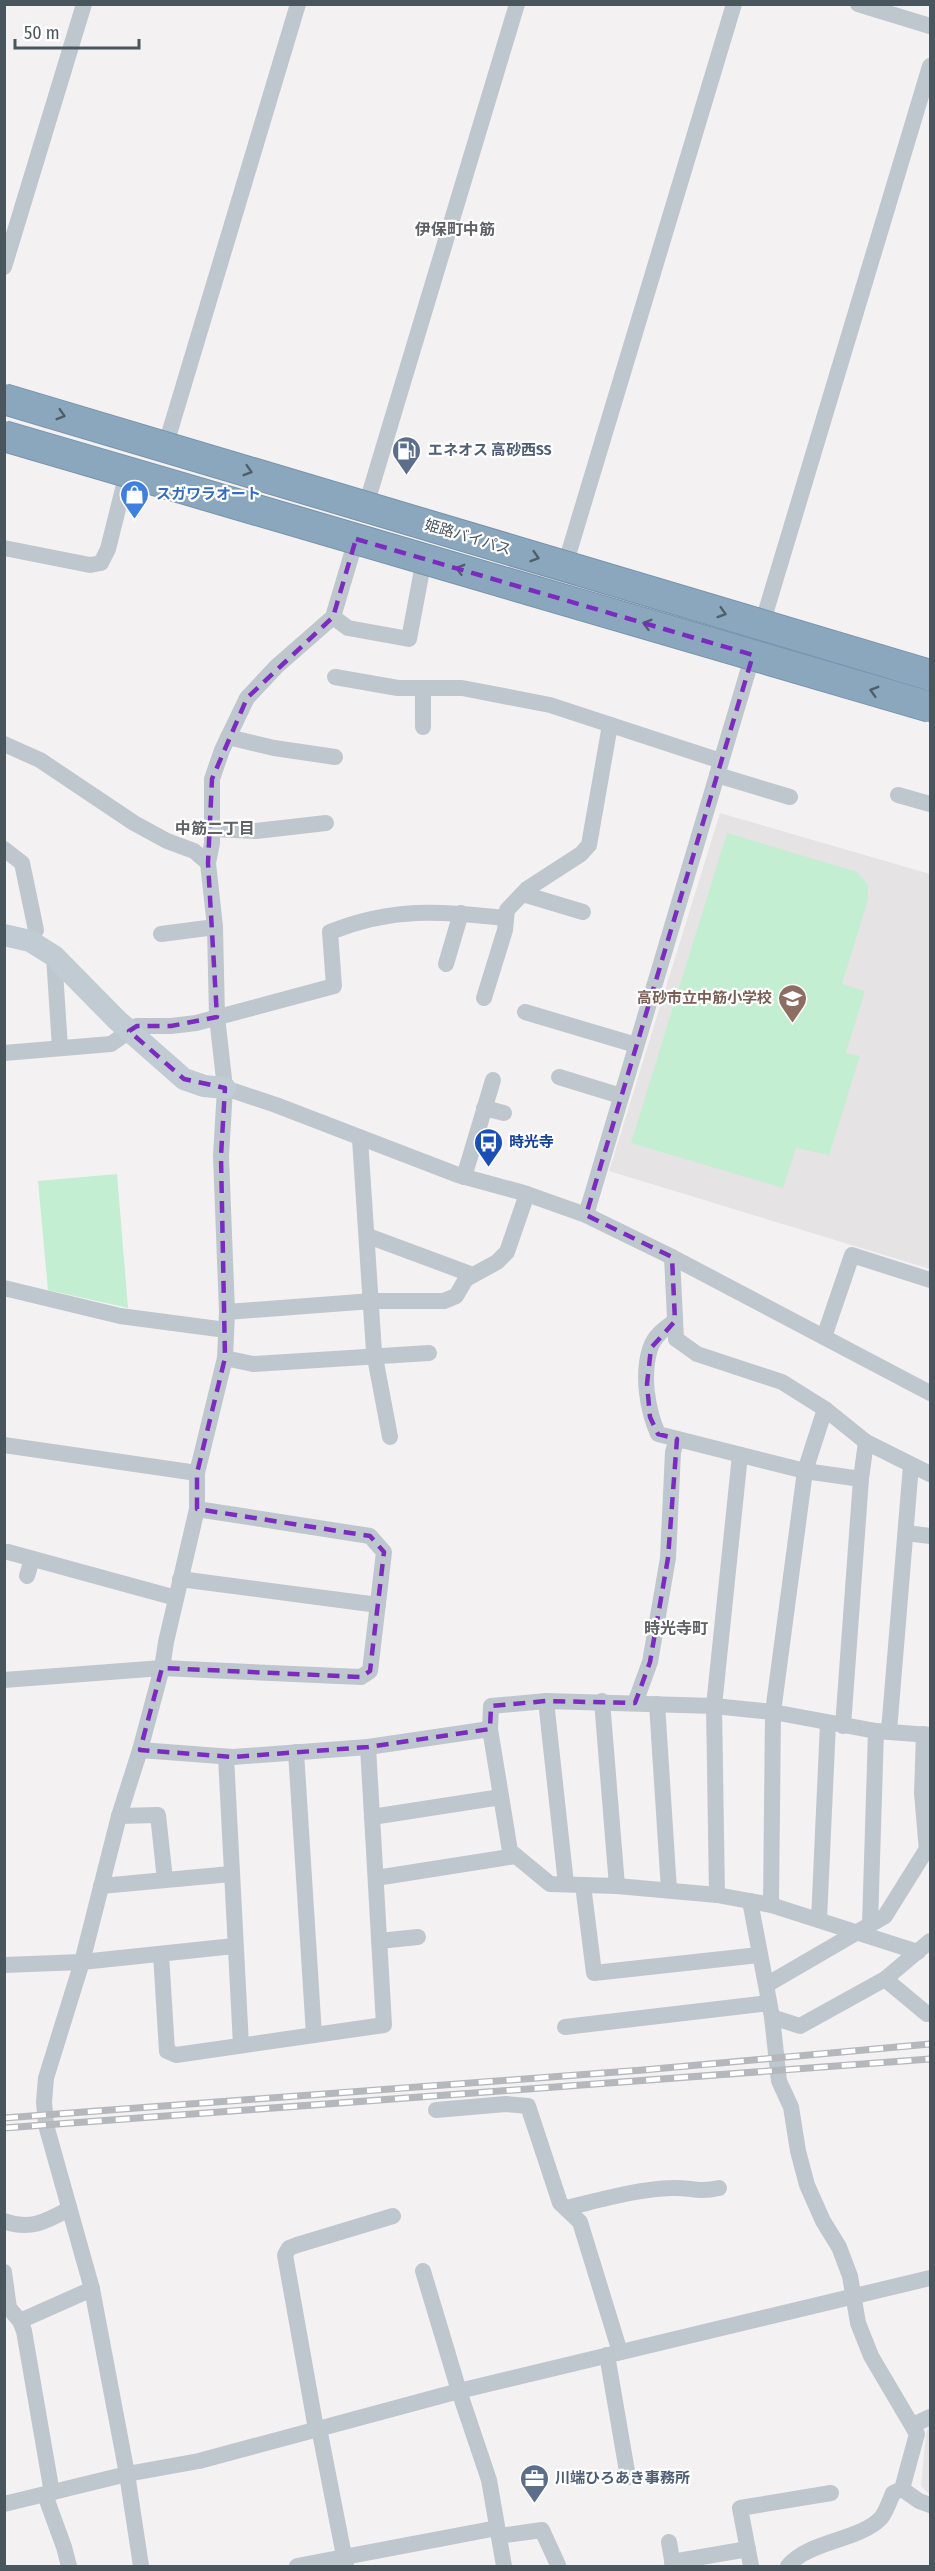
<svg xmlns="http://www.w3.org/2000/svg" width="935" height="2571" font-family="'Fira Sans Condensed','Noto Sans JP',sans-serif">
	<rect width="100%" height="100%" fill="#f4f1f2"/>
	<g fill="#e5e3e3">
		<polygon points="720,813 930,874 930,1269 609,1171"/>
		<polygon points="930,2424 930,2495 921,2486 926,2433"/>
	</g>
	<g fill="#c3eed1">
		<polygon points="727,833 857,872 868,885 868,900 842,984 865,991 846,1053 860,1056 829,1155 796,1148 783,1188 631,1143"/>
		<polygon points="117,1174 128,1308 48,1290 38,1181"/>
	</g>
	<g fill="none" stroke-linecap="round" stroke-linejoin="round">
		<g stroke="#bec7cd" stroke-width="16">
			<polyline points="858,4 930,26"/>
			<polyline points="4,267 84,4"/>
			<polyline points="163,454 298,4"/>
			<polyline points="364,512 517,4"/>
			<polyline points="4,548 90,565 101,563 108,549 129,465"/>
			<polyline points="563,572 734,4"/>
			<polyline points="333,617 348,628 409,639 425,554"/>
			<polyline points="760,631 930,66"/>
			<polyline points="335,677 398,688 462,688 550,705 721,761"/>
			<polyline points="423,688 423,727"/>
			<polyline points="228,737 274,748 335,757"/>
			<polyline points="4,744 40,760 134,823 167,841 194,851 208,863"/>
			<polyline points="717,775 790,797"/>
			<polyline points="898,795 930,804"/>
			<polyline points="212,829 256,831 326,823"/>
			<polyline points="4,849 22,863 36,930 30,941"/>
			<polyline points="523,894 583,912"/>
			<polyline points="161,934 215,927"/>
			<polyline points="54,956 60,1048"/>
			<polyline points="446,964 461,913"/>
			<polyline points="484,998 505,930 507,910 527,889 581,854 589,845 610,725"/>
			<polyline points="525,1012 636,1045"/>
			<path d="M4 1053 111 1044 137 1026H171L196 1023 334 986 330 932C393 907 439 911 505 918"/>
			<polyline points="559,1077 621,1096"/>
			<polyline points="225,1088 276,1105 458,1175 524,1193 586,1215 672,1257 930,1393"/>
			<polyline points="484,1108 504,1113"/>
			<polyline points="360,1139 374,1352 390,1437"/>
			<polyline points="464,1177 493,1080"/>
			<polyline points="586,1215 754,651 763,647 765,637 760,631"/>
			<polyline points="368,1236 473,1275"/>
			<polyline points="672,1257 676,1339 697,1354 782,1382 825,1409 866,1442 930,1474"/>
			<polyline points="4,1288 120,1316 226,1330"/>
			<polyline points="227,1312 372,1301 444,1301 456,1296 466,1279 497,1262 507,1252 527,1194"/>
			<path d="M675 1321C665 1328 654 1336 650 1349 642 1375 647 1409 658 1434L805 1471 861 1479"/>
			<polyline points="824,1337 852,1255 930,1280"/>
			<polyline points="225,1358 253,1364 429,1353"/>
			<polyline points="4,1445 197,1473"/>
			<polyline points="906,1533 930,1536"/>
			<polyline points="8,1552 176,1598"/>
			<polyline points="27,1576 32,1559"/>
			<polyline points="180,1579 378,1605"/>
			<polyline points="4,1680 162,1668 361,1677 370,1671 384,1552 370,1536 197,1509"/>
			<polyline points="546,1701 566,1884"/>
			<polyline points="602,1701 617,1886"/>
			<polyline points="635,1703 650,1662 668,1558 673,1452 677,1439"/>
			<polyline points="657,1704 669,1890"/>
			<polyline points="843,1726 861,1479 866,1442"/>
			<polyline points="889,1731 911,1465"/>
			<polyline points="924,1734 922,1793 927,1851"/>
			<polyline points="140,1750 233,1757 368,1747 490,1729"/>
			<polyline points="296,1752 314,2035"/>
			<polyline points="226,1757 241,2045"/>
			<polyline points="119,1816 158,1815 165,1880"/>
			<polyline points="372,1817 501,1797"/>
			<polyline points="376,1878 516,1856"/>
			<polyline points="583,1885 594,1973 759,1955"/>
			<polyline points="101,1886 231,1874"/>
			<polyline points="717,1895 714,1706 740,1455"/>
			<polyline points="750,1901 772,2017 800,2026 885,1979 930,1941"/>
			<polyline points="771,1905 773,1712 805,1471 825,1409"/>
			<polyline points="819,1920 828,1723"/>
			<polyline points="870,1925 876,1731"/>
			<polyline points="379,1941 418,1937"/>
			<polyline points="918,1952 771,1905 717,1895 617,1886 550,1884 510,1851 490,1729 491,1706 546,1701 714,1706 773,1712 876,1731 930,1735"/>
			<polyline points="161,1954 167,2051 176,2055 384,2025 368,1747"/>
			<polyline points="4,1965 82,1962 234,1946"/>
			<polyline points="885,1979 927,2014 930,2014"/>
			<polyline points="768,1984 885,1916 930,1844"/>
			<polyline points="772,2017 779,2081 791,2107 798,2151 807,2185 823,2221 839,2247 850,2276 858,2323 871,2356 917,2434 902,2489 919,2501 930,2505"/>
			<polyline points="565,2027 769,2003"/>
			<polyline points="436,2110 506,2104 528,2106 560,2203 580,2222 620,2352"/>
			<path d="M566 2208C600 2200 637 2189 672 2188 691 2187 697 2193 719 2188"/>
			<path d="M4 2221C30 2231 47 2221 69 2209"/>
			<polyline points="423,2271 459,2391 489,2480 504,2566"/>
			<polyline points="4,2272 9,2308 20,2321 24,2331 52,2493"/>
			<polyline points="20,2321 92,2289"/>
			<polyline points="607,2355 628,2477"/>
			<polyline points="913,2425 930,2417"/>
			<polyline points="319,2428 346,2566"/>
			<polyline points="316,2429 285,2255 289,2248 297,2245 393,2216"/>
			<polyline points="45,2495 64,2547 69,2566"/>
			<polyline points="4,2504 127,2474 199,2461 459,2391 930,2278"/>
			<polyline points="499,2536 542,2530 558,2565"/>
			<polyline points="669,2542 673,2566"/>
			<polyline points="672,2562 748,2549"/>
			<polyline points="141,2566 127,2474 92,2289 46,2125 44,2102 46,2078 82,1962 119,1816 140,1750 162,1668 166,1642 197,1509 197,1473 225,1358 227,1312 221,1156 225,1088 217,1017 215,927 208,863 212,843 212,779 222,750 247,698 277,666 333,617 358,533"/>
			<polyline points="297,2566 497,2528"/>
			<polyline points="751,2566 740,2508 831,2493"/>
			<path d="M788 2566C810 2540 859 2541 881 2518 886 2512 890 2500 893 2493L902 2489"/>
		</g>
		<polyline stroke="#c0cbd4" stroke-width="22" points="4,935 30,941 54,956 117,1020 184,1079 204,1086 225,1088"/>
		<defs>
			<g id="rail">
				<polyline points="4,2118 643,2070 930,2044"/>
				<polyline points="4,2128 930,2059"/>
			</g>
		</defs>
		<use href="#rail" stroke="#b4b7bb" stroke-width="7"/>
		<use href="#rail" stroke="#fff" stroke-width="4.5" stroke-dasharray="14" stroke-linecap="butt"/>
		<defs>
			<g id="highway-bridge">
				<polyline points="4,399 930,675"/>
				<polyline points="4,436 930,707"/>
			</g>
		</defs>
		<use href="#highway-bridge" stroke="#7692aa" stroke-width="32" stroke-linecap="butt"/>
		<use href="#highway-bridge" stroke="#8ba7be" stroke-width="30"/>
	</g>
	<defs><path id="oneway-chevron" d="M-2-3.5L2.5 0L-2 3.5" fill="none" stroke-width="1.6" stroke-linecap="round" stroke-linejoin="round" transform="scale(1.5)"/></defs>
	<g stroke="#505e68">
		<use href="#oneway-chevron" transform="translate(61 415) rotate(17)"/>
		<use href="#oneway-chevron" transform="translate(248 471) rotate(17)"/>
		<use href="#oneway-chevron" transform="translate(535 557) rotate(17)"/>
		<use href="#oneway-chevron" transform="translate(460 569) rotate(-164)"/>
		<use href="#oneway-chevron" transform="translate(722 613) rotate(17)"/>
		<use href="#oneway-chevron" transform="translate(647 624) rotate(-164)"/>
		<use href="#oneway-chevron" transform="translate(874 691) rotate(-164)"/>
	</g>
	<path fill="none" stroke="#7b2cbf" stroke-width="4.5" stroke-dasharray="12 8" stroke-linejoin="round" d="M356 539 753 655 586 1215 672 1257 675 1321 651 1348 647 1384 650 1417 658 1434 677 1439 668 1558 650 1662 635 1703 546 1701 491 1706 490 1729 368 1747 233 1757 140 1750 162 1668 361 1677 370 1671 384 1552 370 1536 197 1509V1473L225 1358 221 1156 225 1088 184 1079 129 1031 137 1026H171L217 1017 208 863 212 779 247 698 333 617Z"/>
	<defs>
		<symbol id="fuel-pin" viewBox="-11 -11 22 30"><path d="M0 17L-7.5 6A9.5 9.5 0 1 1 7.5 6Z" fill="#5c6f8a" stroke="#fff"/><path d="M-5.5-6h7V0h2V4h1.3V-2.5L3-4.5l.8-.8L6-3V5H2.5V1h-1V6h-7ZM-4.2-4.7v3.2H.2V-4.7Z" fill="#fff"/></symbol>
		<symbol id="shop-pin" viewBox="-11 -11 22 30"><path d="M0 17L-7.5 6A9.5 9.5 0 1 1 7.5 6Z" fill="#3f7fe0" stroke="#fff"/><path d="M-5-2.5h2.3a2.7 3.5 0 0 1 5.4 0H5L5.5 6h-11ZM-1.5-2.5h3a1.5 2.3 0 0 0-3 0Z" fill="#fff"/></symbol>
		<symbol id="school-pin" viewBox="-11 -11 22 30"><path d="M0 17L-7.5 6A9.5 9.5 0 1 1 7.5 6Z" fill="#8d6e63" stroke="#fff"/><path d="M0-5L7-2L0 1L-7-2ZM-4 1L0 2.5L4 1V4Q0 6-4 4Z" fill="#fff"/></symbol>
		<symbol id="bus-pin" viewBox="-11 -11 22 30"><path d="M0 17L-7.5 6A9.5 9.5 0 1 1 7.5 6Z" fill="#1a4fb4" stroke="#fff"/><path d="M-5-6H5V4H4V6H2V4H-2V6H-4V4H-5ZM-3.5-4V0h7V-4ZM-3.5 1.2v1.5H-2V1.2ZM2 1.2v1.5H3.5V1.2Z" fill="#fff"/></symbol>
		<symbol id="office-pin" viewBox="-11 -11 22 30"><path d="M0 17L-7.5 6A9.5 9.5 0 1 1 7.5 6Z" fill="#5c6f8a" stroke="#fff"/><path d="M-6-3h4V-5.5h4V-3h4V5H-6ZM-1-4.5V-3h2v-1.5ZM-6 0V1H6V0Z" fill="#fff"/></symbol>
	</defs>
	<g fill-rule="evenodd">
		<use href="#fuel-pin" x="390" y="434" width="33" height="45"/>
		<use href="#shop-pin" x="118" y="478" width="33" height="45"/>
		<use href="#school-pin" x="776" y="982" width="33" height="45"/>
		<use href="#bus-pin" x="472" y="1126" width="33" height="45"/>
		<use href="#office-pin" x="518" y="2462" width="33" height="45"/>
	</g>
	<g text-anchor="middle" stroke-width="4.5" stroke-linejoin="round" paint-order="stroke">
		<g font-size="15" font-weight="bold" fill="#4e5e75" stroke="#fff" text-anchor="start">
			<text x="428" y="455">エネオス 高砂西SS</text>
			<text x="555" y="2483">川端ひろあき事務所</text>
		</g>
		<g font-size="15" font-weight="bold" fill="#366cbe" stroke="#fff" text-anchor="start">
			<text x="156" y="499">スガワラオート</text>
		</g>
		<g font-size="15" fill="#4a565e" stroke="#fff">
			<text transform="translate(468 537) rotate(17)" y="5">姫路バイパス</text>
		</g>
		<g font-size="15" font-weight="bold" fill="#785e54" stroke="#fff" text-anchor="end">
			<text x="772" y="1003">高砂市立中筋小学校</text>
		</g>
		<g font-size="15" font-weight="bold" fill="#164399" stroke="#fff" text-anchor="start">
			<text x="509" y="1147">時光寺</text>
		</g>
		<g font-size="16" font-weight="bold" fill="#5e6266" stroke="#fff">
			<text x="455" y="235">伊保町中筋</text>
			<text x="215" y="834">中筋二丁目</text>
			<text x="676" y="1634">時光寺町</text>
		</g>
	</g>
	<rect width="935" height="2571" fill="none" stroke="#4a565e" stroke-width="12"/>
	<path d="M15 39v9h124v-9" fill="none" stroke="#4a565e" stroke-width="3"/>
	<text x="24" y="39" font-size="18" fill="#4a565e" stroke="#ffffff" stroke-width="4.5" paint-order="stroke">50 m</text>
</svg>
